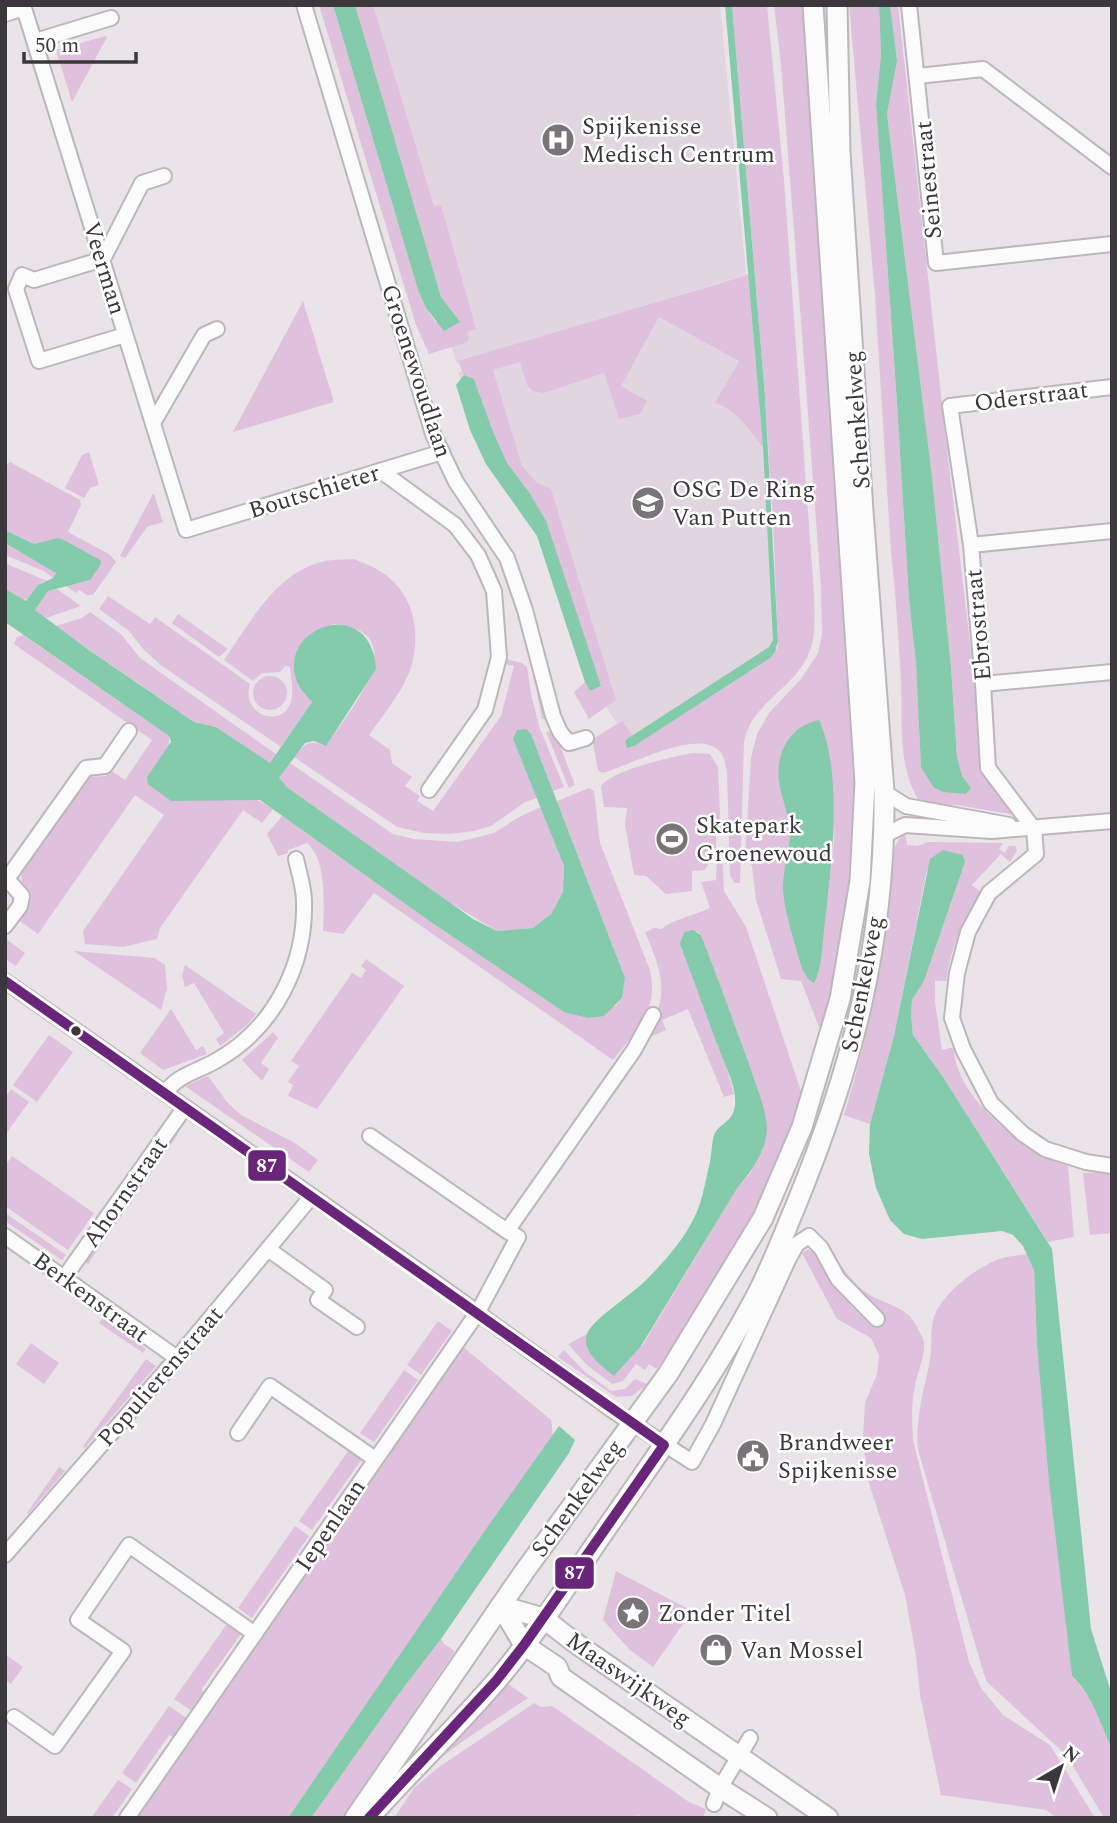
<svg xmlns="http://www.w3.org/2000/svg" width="1117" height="1823" font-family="Spectral,serif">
	<rect width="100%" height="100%" fill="#eae4e9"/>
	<polygon fill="#e1d6e0" points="339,5 720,5 746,274 752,273 771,479 774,631 770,650 630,744 589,681 542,526 495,463 458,372 738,277 457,364"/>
	<g fill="#dfc1dd" fill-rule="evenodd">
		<polygon points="319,5 333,5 418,290 426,308 436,323 441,297 355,5 373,5 434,206 441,205 476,329 467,332 469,340 465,343 429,354 416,325"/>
		<path d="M732 5H767L784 180 814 594C814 613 817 635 809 653 795 689 749 704 744 743L740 883H735L730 876 727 773C725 764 725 755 717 749 694 730 627 767 602 773L598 770 593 743V739L622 721 633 736 627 739 636 745 770 658 778 647 773 519 765 396Z"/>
		<path d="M774 5H805L853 741 856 830 851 892 828 1022 819 1027 801 981 781 979 756 900 752 866 745 857 751 758 757 734 769 713 801 679 818 653 822 634 821 588 800 308 781 65ZM832 810 834 840 828 897 802 969 783 886 790 836 788 812Z"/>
		<path d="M849 5H879L881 54 876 104 897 403 909 599 916 664 921 767 962 776 957 757 951 667 932 477 887 114 897 61 890 5H898L946 440 985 769C990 793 1008 796 1021 816L957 805H922C896 770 903 719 901 678 898 636 896 594 891 553L875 296Z"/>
		<polygon points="106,36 107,37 72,102 56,50"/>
		<path d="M748 275 763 447C748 429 738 411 715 403L739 361 659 317 621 386 647 401 640 414 619 419 604 373 544 393 532 391 527 385 520 362 493 370 522 466 537 483 551 489 616 700 589 719 574 692 585 682 590 691 601 686 546 522 529 492 507 463 492 429 474 379 464 375 458 361Z"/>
		<polygon points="303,301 334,402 233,432"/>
		<polygon points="89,452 99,485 90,488 84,498 65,488 82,455"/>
		<polygon points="10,462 80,500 81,505 68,532 109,554 116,562 93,595 87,595 79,590 76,593 66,586 90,580 51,540 34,544 5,530 5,467"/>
		<polygon points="153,494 154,494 163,522 147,527 125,558 120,556"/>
		<polygon points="5,543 54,570 56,573 53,578 44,571 5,555"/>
		<path d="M354 559C363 563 375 567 383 573 412 593 420 627 413 660 408 685 384 714 369 735L390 750 392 763 412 777 405 786 420 796 417 801 433 811 501 716 514 666 505 664 506 659 522 663 527 667 531 694 539 726 564 787 553 791 531 734 513 739 537 798 525 802 491 826 474 831 450 834 424 833 397 827 294 757C305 743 309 739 326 746 348 713 418 632 334 624L298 648C291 669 298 686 312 702L281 747 162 666 144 650 129 631 99 609 108 596 150 624 155 617 250 684C240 715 283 730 291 701 294 691 291 677 290 667L285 666 280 672 262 673 253 681 224 660C249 624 275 574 321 562 331 559 343 560 354 559Z"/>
		<polygon points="5,563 47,581 42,582 28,599 22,600 5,589"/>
		<polygon points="57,589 81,606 46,618 35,610 48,591"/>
		<polygon points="90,612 121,634 140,658 276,754 270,764 216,727 194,722 55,626 82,618"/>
		<polygon points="178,614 228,649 219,657 172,623"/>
		<polygon points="23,635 169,736 171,801 254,798 273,809 262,823 243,810 160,928 157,939 123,947 85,944 83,931 164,815 135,795 38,934 17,919 31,898 31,893 22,882 21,870 82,781 90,777 106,776 110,770 125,780 152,740 14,644 17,637"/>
		<polygon points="531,663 533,663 549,719 542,719"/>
		<circle cx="270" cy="693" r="17"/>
		<polygon points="554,730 575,785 569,788 546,732"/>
		<path d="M693 753 710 754 718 767 721 835H716V849H708V865L705 870 692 871V891L666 894 646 876 634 875 625 825 627 808 604 807 601 787C608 771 674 756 693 753Z"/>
		<polygon points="290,763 393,834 414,839 458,842 494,833 519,817 541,807 564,866 563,892 551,914 533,928 497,931 447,901 288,788 279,778"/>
		<path d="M589 788 594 791 600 843 650 970C659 1012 637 1029 613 1060L374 893 343 934 323 931C324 907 327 859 307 843L288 850V853L278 856 267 834 282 816 425 918 564 1012 616 1006 622 998 625 978 557 801Z"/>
		<path d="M905 834 907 845 917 846 928 842 1003 843 999 849 1005 853 1009 846H1016L1017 851 1010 862 1001 854 972 885 981 892C962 920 951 948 946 981H935V1002L942 1050 954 1047C953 1096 1025 1152 1068 1166L1074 1237 1048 1242 943 1077 913 1035 911 1015 912 1000 924 981 965 862 963 855 927 870 894 1036 870 1124 844 1115C865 1045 881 976 890 903 892 882 886 845 905 834Z"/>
		<path d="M717 856H722L724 891 746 927 804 1100 759 1207 709 1293 657 1369 649 1364 645 1370 636 1364 623 1381 612 1384 587 1365 568 1344 587 1334C585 1346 589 1352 596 1360L642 1346 738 1187 751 1172 766 1123 759 1094 701 935 697 931 680 944 727 1069 734 1094 724 1097 688 1009 662 1020 666 1030 652 1036 650 1031C669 989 662 973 645 932L654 928 661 929C676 918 693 916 710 908L701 882 716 880Z"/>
		<polygon points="5,938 25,953 16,966 5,959"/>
		<polygon points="74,951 155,958 165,965 167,989 161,1010"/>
		<polygon points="366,959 404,986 317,1109 288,1096 293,1085 288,1082 299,1066 291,1061 352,973 361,978 366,970 361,966"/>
		<polygon points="185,965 256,1014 247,1025 220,1046 216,1039 224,1033 194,983 185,987 182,975"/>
		<polygon points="171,1009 196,1050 203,1046 207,1054 163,1070 140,1053"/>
		<polygon points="273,1032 278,1038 261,1063 269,1069 262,1081 242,1060"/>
		<polygon points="49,1035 73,1052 37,1102 13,1085"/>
		<polygon points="208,1076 227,1102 241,1115 295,1143 318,1160 309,1172 185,1086"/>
		<polygon points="11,1089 29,1102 5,1135 5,1097"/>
		<polygon points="174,1131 178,1134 88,1264 84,1261"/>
		<polygon points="12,1156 94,1213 68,1250 5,1206 5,1166"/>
		<polygon points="1083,1173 1112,1173 1112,1233 1090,1235"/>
		<polygon points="5,1213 66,1255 62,1260 5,1221"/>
		<path d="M823 1239C835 1256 846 1276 863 1290 882 1306 907 1303 918 1329 920 1333 924 1339 924 1344 925 1357 917 1373 915 1386 911 1404 912 1422 913 1440L969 1662 981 1688 1003 1715 1050 1745 1095 1818H1057L1046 1810 941 1795 920 1695 916 1656 905 1595 868 1480 863 1436 865 1403 877 1374 879 1356 871 1338 837 1319 802 1253 806 1250 816 1251Z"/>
		<path d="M1028 1254 1034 1270 1037 1345 1072 1676C1088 1691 1105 1726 1111 1747 1116 1763 1112 1800 1112 1818H1104L1067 1756 986 1681 918 1450C915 1420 923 1393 929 1365 933 1349 929 1333 934 1317 942 1293 978 1266 1002 1258 1010 1256 1019 1255 1028 1254Z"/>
		<polygon points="103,1318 146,1349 143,1353 99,1323"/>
		<polygon points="438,1321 452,1331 421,1375 407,1365"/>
		<polygon points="31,1343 59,1363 44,1384 16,1364"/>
		<polygon points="462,1346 551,1420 553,1435 288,1818 133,1818"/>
		<polygon points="564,1350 584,1371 611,1391 625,1389 635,1379 647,1384 632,1396 616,1397 558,1357"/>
		<polygon points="146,1359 156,1366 85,1448 83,1446"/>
		<polygon points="404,1370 418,1380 374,1442 360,1433"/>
		<polygon points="351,1447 364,1456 312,1530 299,1521"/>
		<polygon points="59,1467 65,1471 28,1514 27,1513"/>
		<polygon points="295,1526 309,1536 252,1618 238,1608"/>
		<polygon points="616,1571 692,1611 653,1667 630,1650 603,1620"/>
		<polygon points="227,1624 241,1634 201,1690 206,1693 193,1712 174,1699"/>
		<polygon points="441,1639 444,1644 455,1651 342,1818 311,1818 398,1695"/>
		<polygon points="5,1654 23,1667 11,1684 5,1680"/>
		<path d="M508 1684 528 1698C475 1734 420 1763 385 1818H374L413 1774 467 1729Z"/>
		<polygon points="534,1703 540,1707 552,1706 689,1802 706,1809 703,1818 645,1818 637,1815 635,1818 394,1818 414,1788 439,1767"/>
		<polygon points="169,1706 188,1719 174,1738 169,1735 136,1783 122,1773"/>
		<polygon points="118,1780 132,1789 112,1818 91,1818"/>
	</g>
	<g fill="#83cbab">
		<polygon points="333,5 355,5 441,297 460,322 444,331 426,308 418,290"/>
		<polygon points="725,5 732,5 765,396 778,641 775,652 770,658 636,745 627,748 625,742 627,739 769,647 773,640 763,447"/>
		<polygon points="879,5 890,5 897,61 887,114 932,477 951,667 957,757 962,776 971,788 966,794 944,792 934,788 921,767 916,664 909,599 897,403 876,104 881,54"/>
		<polygon points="464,375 474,379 492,429 507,463 529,492 546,521 601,686 590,691 585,682 537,536 486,464 470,430 456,385"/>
		<path d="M5 530 34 544 58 538 64 540 100 560 101 564 90 580 48 591 35 610 89 650 194 722 216 727 270 763 312 702C305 694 297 686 295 675 283 624 372 596 376 669L326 746 314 741 305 743 279 778 288 788 473 919 497 931 533 928 551 914 563 892 564 866 513 739 517 730 526 729 531 734 625 978 622 998 604 1016 588 1018 564 1012 425 918 260 800 171 801 148 784 147 777 171 742 169 736 5 622V589L26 601 38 585 53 578 56 573 5 543Z"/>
		<path d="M819 720C844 774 831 872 824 930 822 947 822 969 814 983L809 980 802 969C796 946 782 906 783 884 784 867 789 851 790 835 790 816 782 800 779 782 775 753 790 726 819 720Z"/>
		<path d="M943 850 963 855 965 862 924 981 912 1000 911 1015 913 1035 943 1077 1052 1249 1091 1629 1112 1695V1749C1101 1725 1092 1694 1072 1676L1049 1481 1037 1345 1034 1270 1023 1246 1013 1235 1002 1231 922 1239 904 1234 890 1220 876 1188 869 1154 870 1124 894 1036 930 859Z"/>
		<path d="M693 930 701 935C718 979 734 1023 750 1067 756 1086 767 1110 767 1130 766 1151 751 1172 738 1187L641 1346 614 1376C602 1366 581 1352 587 1334 592 1319 635 1293 649 1277 666 1260 684 1239 694 1218 702 1203 705 1183 709 1166 712 1156 711 1145 714 1135 719 1123 733 1123 735 1105 737 1087 725 1066 719 1049 706 1014 693 979 680 944L684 932Z"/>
		<polygon points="559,1426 575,1440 569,1453 441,1639 398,1695 311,1818 288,1818 486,1529"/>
	</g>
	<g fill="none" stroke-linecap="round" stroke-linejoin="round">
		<defs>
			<g id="street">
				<polyline points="23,5 186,530 442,452"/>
				<polyline points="304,5 433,434 456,482 507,558 525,610 553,716 560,732 569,743 586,738"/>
				<polyline points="909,5 936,263 1112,244"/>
				<polyline points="5,14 24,8"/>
				<polyline points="35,41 111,18"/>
				<polyline points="918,76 983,69 1112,167"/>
				<polyline points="125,335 39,361 16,289 22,275 34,280 103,259 142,183 164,176"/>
				<polyline points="153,423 204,335 217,329"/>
				<polyline points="381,471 455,525 478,555 494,591 499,657 485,710 429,790"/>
				<polyline points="971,545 1112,531"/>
				<polyline points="983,684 1112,672"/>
				<polyline points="884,792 906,806 1009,825"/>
				<polyline points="1034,829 988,768 983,684 971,545 950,406 1112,387"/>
				<polyline points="1034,829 1036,854 989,893 968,932 957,973 952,1018 963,1049 991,1103 1023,1134 1045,1149 1086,1162 1112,1166"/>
				<polyline points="885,835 905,825 992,831 1112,821"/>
				<polyline points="5,878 7,879 86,768 105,766 129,731"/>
				<polyline points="5,926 20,906 22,896 7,879"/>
				<polyline points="5,981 446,1290 612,1410 692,1462 713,1424 789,1258 797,1244 809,1236 821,1248 838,1279 877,1319"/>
				<path d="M165 1093C178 1074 200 1071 219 1059 274 1027 306 965 304 901 304 888 299 873 296 859"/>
				<polyline points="370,1136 507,1231"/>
				<polyline points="5,1236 177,1358"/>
				<polyline points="268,1249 325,1290 318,1300 357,1327"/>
				<polyline points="64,1278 185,1107"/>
				<polyline points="238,1433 270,1386 375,1459"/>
				<polyline points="5,1555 177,1358 312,1196"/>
				<polyline points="14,1717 55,1746 123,1651 78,1620 129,1545 255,1634"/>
				<polyline points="714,1804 720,1788 750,1738"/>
				<polyline points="127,1818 478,1312 518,1237 507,1231 634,1050 653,1015"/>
			</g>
			<g id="secondary">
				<polyline points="501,1606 543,1618 574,1642 828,1818"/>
				<polyline points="501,1606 524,1645 557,1667 561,1677 720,1788 767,1818"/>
				<polyline points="355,1818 524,1572 668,1374 763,1218 802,1127 840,999 860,881 865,782 813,5"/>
				<path d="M369 1818C411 1771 457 1727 498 1679 541 1628 577 1570 615 1516 663 1446 713 1377 753 1302 770 1271 782 1238 796 1205 852 1068 886 942 884 792L863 511 840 152 837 5"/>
			</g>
		</defs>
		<use href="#street" stroke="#bcb7bb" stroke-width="18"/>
		<use href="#secondary" stroke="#bcb7bb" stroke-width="23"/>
		<use href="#street" stroke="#fcfbfc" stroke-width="14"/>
		<use href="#secondary" stroke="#fcfbfc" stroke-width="19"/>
		<defs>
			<polyline id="bus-1" points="5,981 664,1445 524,1645 496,1681 369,1818"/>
		</defs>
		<use href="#bus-1" stroke="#fff" stroke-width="16"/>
		<use href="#bus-1" stroke="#68257a" stroke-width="10"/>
	</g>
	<defs>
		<symbol id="hospital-disc" viewBox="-11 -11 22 22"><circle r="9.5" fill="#787478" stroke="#fff"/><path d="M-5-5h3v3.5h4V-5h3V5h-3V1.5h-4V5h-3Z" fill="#fff"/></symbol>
		<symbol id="school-disc" viewBox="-11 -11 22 22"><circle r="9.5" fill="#787478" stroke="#fff"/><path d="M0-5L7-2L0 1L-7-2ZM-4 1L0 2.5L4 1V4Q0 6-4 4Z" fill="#fff"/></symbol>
		<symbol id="stadium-disc" viewBox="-11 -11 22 22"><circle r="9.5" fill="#787478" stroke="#fff"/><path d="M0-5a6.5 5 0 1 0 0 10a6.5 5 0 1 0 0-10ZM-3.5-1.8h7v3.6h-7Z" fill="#fff"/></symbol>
		<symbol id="civic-disc" viewBox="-11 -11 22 22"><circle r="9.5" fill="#787478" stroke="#fff"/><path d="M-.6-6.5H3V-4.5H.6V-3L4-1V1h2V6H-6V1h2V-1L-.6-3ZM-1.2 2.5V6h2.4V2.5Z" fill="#fff"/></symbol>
		<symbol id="sight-disc" viewBox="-11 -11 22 22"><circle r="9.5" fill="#787478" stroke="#fff"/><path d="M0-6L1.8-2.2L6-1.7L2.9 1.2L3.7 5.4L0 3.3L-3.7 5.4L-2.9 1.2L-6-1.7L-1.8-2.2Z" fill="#fff"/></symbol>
		<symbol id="shop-disc" viewBox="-11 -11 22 22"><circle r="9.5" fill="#787478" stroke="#fff"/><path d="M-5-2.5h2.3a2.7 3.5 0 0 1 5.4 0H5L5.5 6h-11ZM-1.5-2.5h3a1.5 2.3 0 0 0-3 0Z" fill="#fff"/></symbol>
	</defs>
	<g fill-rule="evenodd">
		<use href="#hospital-disc" x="539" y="121" width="38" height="38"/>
		<use href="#school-disc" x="629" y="484" width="38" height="38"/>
		<use href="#stadium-disc" x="653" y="820" width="38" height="38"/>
		<use href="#civic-disc" x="734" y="1437" width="38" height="38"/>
		<use href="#sight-disc" x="614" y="1594" width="38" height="38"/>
		<use href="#shop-disc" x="697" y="1631" width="38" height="38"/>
	</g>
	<circle fill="#3b383b" stroke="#fff" stroke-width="2.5" cx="76" cy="1031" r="6"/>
	<g text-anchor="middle" stroke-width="5" stroke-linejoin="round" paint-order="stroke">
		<g font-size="24" fill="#3b383b" stroke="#fff" text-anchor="start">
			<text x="582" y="134">Spijkenisse<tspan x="582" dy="28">Medisch Centrum</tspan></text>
			<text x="672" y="497">OSG De Ring<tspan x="672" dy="28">Van Putten</tspan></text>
			<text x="696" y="833">Skatepark<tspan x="696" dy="28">Groenewoud</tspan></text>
			<text x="778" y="1450">Brandweer<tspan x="778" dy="28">Spijkenisse</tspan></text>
			<text x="658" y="1621">Zonder Titel</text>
			<text x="740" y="1658">Van Mossel</text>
		</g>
		<g font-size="24" fill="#3b383b" stroke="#fff">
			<text transform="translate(928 180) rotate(-95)" y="8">Seinestraat</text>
			<text transform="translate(105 268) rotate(73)" y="8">Veerman</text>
			<text transform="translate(417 371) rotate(72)" y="8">Groenewoudlaan</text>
			<text transform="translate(1031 396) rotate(-7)" y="8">Oderstraat</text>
			<text transform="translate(857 420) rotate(-94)" y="8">Schenkelweg</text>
			<text transform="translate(314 491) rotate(-17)" y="8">Boutschieter</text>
			<text transform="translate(978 625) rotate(-95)" y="8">Ebrostraat</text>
			<text transform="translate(862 984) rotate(-79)" y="8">Schenkelweg</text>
			<text transform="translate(125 1192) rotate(-55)" y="8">Ahornstraat</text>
			<text transform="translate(91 1297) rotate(36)" y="8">Berkenstraat</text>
			<text transform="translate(160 1376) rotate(-49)" y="8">Populierenstraat</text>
			<text transform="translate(577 1498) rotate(-54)" y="8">Schenkelweg</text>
			<text transform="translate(330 1525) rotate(-56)" y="8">Iepenlaan</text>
			<text transform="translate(629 1679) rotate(35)" y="8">Maaswijkweg</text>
		</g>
	</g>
	<g stroke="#fff" stroke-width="2.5">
		<rect x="247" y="1149" width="40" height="33" rx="7" fill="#68257a"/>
		<rect x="554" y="1556" width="41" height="34" rx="7" fill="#68257a"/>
	</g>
	<g font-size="19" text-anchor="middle" font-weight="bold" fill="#fff">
		<text x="267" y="1172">87</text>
		<text x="575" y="1579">87</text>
	</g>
	<rect width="1117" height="1823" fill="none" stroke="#3b383b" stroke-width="14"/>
	<g transform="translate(1061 1767) rotate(39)" stroke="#ffffff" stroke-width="5" paint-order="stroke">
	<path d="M0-5L12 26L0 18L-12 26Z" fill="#3b383b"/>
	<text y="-10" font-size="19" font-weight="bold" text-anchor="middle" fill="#3b383b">N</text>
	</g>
	<path d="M24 52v10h112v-10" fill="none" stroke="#3b383b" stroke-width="3.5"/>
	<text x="35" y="52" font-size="21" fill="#3b383b" stroke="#ffffff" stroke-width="5" paint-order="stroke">50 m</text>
</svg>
